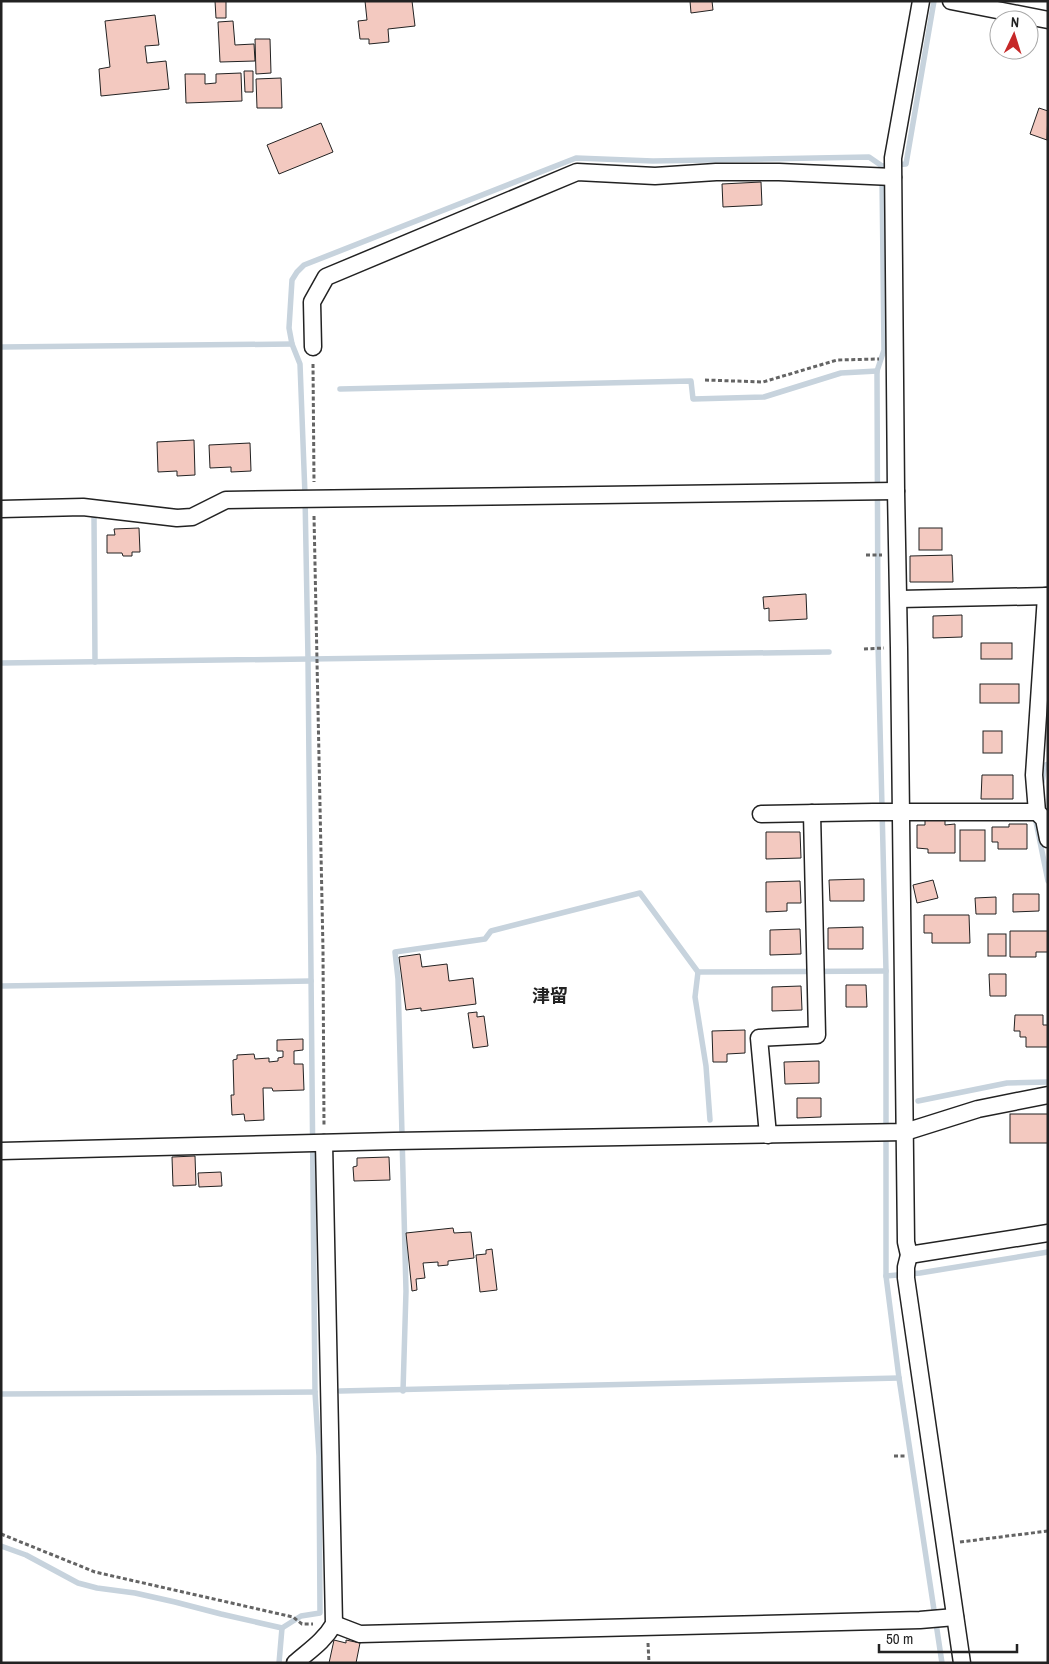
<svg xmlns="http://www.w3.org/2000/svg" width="1049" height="1664" font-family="'Archivo Narrow','Noto Sans JP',sans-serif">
	<rect width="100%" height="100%" fill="#fff"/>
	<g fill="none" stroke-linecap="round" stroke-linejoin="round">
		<g stroke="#c7d3dd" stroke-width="5.5">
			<polyline points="882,178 884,350 877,371 878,644 886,971 886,1276"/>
			<polyline points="1,347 292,344"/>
			<polyline points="340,389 691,381 693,399 764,397 841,373 877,371"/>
			<polyline points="94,516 95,662"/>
			<polyline points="1,663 829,652"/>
			<polyline points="1042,782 1045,765 1048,764"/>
			<polyline points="1039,815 1036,822 1048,881"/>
			<polyline points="698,972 695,997 706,1066 710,1120"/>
			<polyline points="1,986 311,981"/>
			<polyline points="918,1101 1007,1083 1048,1082"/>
			<polyline points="340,1391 899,1378"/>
			<polyline points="403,1391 406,1291 398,979 395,952 485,939 491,931 640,893 698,972 886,971"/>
			<polyline points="1,1394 315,1392"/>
			<polyline points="1,1546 26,1555 78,1583 97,1588 135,1593 175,1602 221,1614 282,1628 301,1616 320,1613 319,1456 315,1392 308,658 305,495 300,364 292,344 289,328 292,280 297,272 304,265 576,158 653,161 869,157 882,166 906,164 934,1"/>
			<polyline points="279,1663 282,1628"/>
			<polyline points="942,1663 899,1378 886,1276 920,1273 1048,1252"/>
		</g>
	</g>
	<g fill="#f3c9c0" stroke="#222">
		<polygon points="215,1 226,1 226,18 216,18"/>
		<polygon points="365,1 412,1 415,26 388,29 389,42 369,44 369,39 360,39 358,21 367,20"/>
		<polygon points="690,1 712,1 713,10 691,13"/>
		<polygon points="155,15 159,45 145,46 147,63 166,61 169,89 101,96 99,69 110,67 105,21"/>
		<polygon points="233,21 235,45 254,44 255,61 220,62 218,22"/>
		<polygon points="255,39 270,39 271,73 256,74"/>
		<polygon points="244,71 253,71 253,92 245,92"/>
		<polygon points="241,73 242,101 186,103 185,74 205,74 205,84 216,83 216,74"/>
		<polygon points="281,78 282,108 257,108 256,79"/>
		<polygon points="1039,108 1048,111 1047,140 1030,134"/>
		<polygon points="321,123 333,152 279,174 267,145"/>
		<polygon points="761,182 762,205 723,207 722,184"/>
		<polygon points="194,440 195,475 177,476 177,471 158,472 157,442"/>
		<polygon points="250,443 251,471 231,472 231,467 210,468 209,445"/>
		<polygon points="139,528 140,552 132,552 132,556 123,556 122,553 107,553 107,535 115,535 114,529"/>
		<rect x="919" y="528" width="23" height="22"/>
		<polygon points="952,555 953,582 910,582 910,556"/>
		<polygon points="806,594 807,619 769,621 769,608 764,609 763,597"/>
		<polygon points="962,615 962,637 933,638 933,616"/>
		<rect x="981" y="643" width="31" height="16"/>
		<rect x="980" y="684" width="39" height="19"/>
		<rect x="983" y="731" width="19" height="22"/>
		<polygon points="982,775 1013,775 1013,799 981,799"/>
		<polygon points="925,820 945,820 945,825 955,824 955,853 928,853 928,849 917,848 917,825 925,825"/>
		<polygon points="1009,824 1027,824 1027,849 998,849 998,842 992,842 992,827 1009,827"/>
		<rect x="960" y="830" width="25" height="31"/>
		<polygon points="766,832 800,832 801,858 766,859"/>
		<polygon points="864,879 864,901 830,901 829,880"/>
		<polygon points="933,880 938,898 917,903 913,885"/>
		<polygon points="800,881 801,903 787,903 787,911 766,912 766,882"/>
		<polygon points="1013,894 1039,894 1039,911 1013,912"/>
		<polygon points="996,897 996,914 976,914 975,898"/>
		<polygon points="924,915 969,915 970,943 932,943 932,933 924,933"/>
		<polygon points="863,927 863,949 828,949 828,928"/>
		<polygon points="800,929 801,954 770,955 770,930"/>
		<polygon points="1010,931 1048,931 1048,952 1036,952 1036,957 1010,957"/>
		<rect x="988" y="934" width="18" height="22"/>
		<polygon points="420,954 422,967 447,964 449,981 473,978 476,1004 421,1011 421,1008 406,1010 399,957"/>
		<polygon points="989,974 1006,974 1006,996 990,996"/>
		<polygon points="846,985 866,985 867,1007 846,1007"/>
		<polygon points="801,986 802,1010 772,1011 772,987"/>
		<polygon points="477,1012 477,1017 484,1016 488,1046 473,1048 468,1013"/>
		<polygon points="1015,1015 1043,1015 1043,1025 1048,1025 1048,1047 1026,1047 1026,1037 1020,1037 1020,1031 1014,1031"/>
		<polygon points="745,1030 745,1053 727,1054 727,1062 713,1062 712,1031"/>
		<polygon points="303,1039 303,1050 294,1051 294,1064 303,1064 304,1090 273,1091 272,1088 263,1088 264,1120 245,1121 244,1114 232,1115 231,1095 234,1095 233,1060 237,1059 237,1055 254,1054 255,1059 269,1058 269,1062 278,1061 278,1058 283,1057 283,1051 277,1051 277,1040"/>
		<polygon points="819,1061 819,1083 785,1084 784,1062"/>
		<polygon points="797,1098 821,1098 821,1117 797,1118"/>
		<rect x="1010" y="1114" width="38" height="29"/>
		<polygon points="195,1156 196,1185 173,1186 172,1157"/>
		<polygon points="389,1157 390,1180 354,1181 353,1167 357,1166 357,1158"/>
		<polygon points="221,1172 222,1186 199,1187 198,1173"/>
		<polygon points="453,1228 454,1233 471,1232 474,1258 448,1261 448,1265 438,1266 438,1262 423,1263 425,1278 416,1279 417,1290 412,1291 406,1233"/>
		<polygon points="492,1249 497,1290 480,1292 476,1255 486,1254 486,1250"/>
		<polygon points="334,1640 346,1643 346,1640 360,1643 356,1663 329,1663"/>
	</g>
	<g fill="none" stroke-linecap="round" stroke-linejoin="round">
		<defs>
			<g id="minor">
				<polyline points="921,1 893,158 896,491 899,648 906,1242 909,1255 906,1267 906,1278 962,1663"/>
				<polyline points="951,1 1048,20"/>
				<polyline points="313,347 312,302 326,277 577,172 655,176 716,172 779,172 893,177"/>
				<polyline points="1,509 83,507 177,518 192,517 226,500 896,491"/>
				<polyline points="1046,596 1034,775 1037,812 1044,819 1048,839"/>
				<polyline points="899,599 1048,596"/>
				<polyline points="761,814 873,812 1037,812"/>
				<polyline points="768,1135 759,1038 817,1035 812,813"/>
				<polyline points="1,1151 394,1141 905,1132 978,1109 1048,1095"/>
				<polyline points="909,1255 1048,1233"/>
				<polyline points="334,1624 360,1634 920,1620 955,1617"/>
				<path d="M295 1663C310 1650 324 1641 334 1624L324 1143"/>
			</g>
		</defs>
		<use href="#minor" stroke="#222" stroke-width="19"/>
		<g stroke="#646464" stroke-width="3" stroke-dasharray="4 2.5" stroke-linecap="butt">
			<polyline points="313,364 314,482"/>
			<polyline points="705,380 763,382 837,360 879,359"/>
			<polyline points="314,516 323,950 324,1127"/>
			<polyline points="866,555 882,555"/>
			<polyline points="864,649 884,648"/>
			<polyline points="894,1456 905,1456"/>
			<polyline points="1,1534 95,1572 293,1617 302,1624 313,1624"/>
			<polyline points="960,1542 1048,1531"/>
			<polyline points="648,1643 649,1663"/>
		</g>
		<use href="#minor" stroke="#fff" stroke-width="16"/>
	</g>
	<g text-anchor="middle" stroke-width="4" stroke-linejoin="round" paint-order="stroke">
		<g font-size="18" font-weight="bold" fill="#222" stroke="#fff">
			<text x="550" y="1002">津留</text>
		</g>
	</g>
	<rect width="1049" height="1664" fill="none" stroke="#222222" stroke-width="5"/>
	<g transform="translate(1014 35) rotate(4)"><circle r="24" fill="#ffffff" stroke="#a7a7a7"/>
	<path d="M0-4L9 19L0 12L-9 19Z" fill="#c62828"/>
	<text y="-8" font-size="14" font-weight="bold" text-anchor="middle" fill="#222222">N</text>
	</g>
	<path d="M879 1644v8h138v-8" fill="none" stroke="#222222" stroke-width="2.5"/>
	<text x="886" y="1644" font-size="15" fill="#222222" stroke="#ffffff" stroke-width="4" paint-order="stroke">50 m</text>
</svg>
